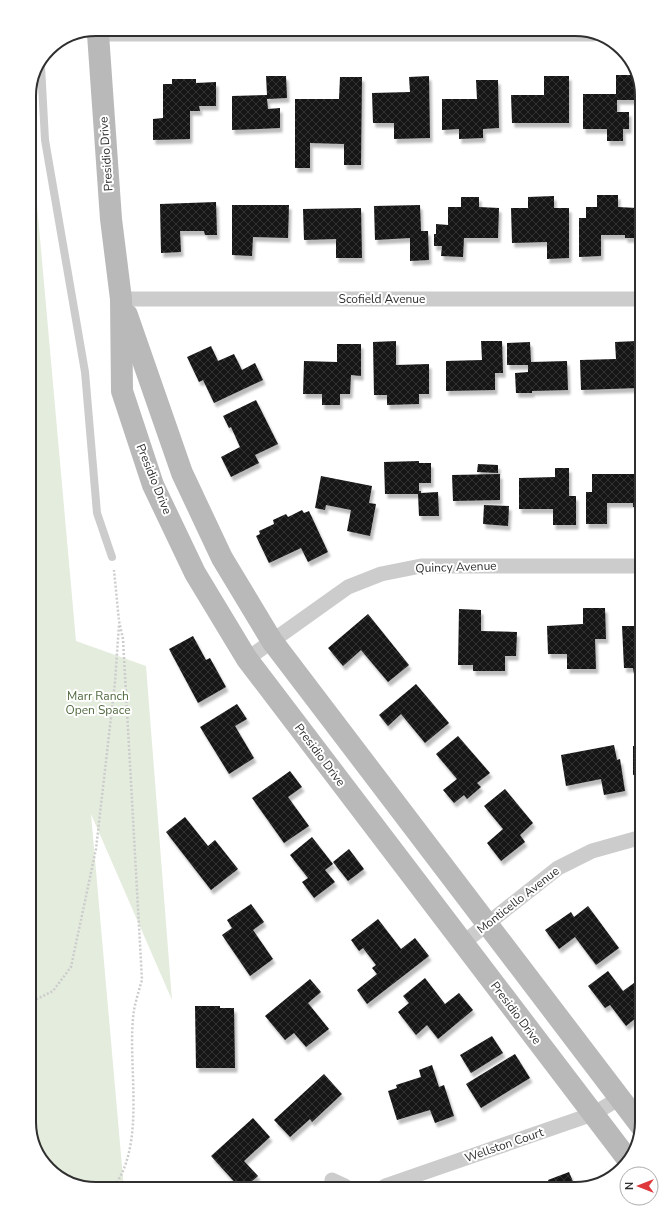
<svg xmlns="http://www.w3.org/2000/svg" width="671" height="1218" font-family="'Nunito Sans',sans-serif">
	<defs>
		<pattern id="building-cross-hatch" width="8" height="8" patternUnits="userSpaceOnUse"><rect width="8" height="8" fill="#161616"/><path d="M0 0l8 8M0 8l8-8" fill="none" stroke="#303030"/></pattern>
		<filter id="shadow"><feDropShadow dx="2.5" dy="4.5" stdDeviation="1" flood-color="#0004"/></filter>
	</defs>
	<rect width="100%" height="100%" fill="#fff"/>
	<polygon fill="#e4ecdd" points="29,115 76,641 146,666 172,1000 91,814 124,1189 92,1189 59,1178 34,1148 29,1122"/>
	<g fill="url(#building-cross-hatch)" filter="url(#shadow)">
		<polygon points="616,75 634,75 634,100 617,100 617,112 629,112 629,129 623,129 623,141 607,141 607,129 583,129 583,94 616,94"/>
		<polygon points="266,76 286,76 287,98 267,99 268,109 280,108 280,128 232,130 232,96 267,95"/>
		<polygon points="429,76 430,138 394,139 394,123 373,123 372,93 410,92 409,77"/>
		<polygon points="544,76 569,76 569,123 512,123 511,95 544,95"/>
		<polygon points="340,77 362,77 361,165 344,165 344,144 310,143 310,168 295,168 295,99 339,99"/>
		<polygon points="172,79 196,79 196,83 216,82 216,106 199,106 200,111 190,111 190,139 153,140 153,119 163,118 163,84 172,84"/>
		<polygon points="476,80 498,80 499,128 483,129 483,138 459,139 459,129 442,130 442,99 477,99"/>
		<polygon points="597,195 618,195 618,207 637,208 637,238 625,238 625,235 601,235 601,256 579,257 579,218 586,218 586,207 597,207"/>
		<polygon points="554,196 554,208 569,208 569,258 547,259 547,242 512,243 511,208 528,208 528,197"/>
		<polygon points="461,197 479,197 479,207 499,208 498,238 464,238 463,257 441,256 442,246 434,246 434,234 436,234 436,224 448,225 448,207 461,207"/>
		<polygon points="216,202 217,235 205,235 204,231 180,231 181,252 161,253 160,204"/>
		<polygon points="232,205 289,205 288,238 253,237 252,256 232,255"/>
		<polygon points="420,205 421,231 428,231 429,260 410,261 410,238 375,240 374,206"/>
		<polygon points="361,208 362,258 336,258 336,239 304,240 303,209"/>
		<polygon points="396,341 396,365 429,364 429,394 419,394 419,404 387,405 387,395 374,395 373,342"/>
		<polygon points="481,341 502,341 503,373 495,373 495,390 446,391 446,361 482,360"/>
		<polygon points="637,341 638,388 581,390 580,360 616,359 615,342"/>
		<polygon points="530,342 531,362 567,361 568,390 532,391 532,393 516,393 515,373 528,372 528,365 507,365 507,343"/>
		<polygon points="337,344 361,344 361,376 351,375 350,394 340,394 340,405 322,405 322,394 303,394 304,361 337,362"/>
		<polygon points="211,346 218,361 234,354 242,370 255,363 263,380 214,403 203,380 199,382 187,357"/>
		<polygon points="256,400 278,444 255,455 259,463 231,477 221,457 240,447 231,427 229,428 223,416"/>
		<polygon points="419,461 419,463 431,463 431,483 419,483 419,491 421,491 421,493 438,492 439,516 419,516 418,494 385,494 384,462"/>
		<polygon points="478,464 498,465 498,473 477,472"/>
		<polygon points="555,468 569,468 569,496 576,496 576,525 553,525 553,509 519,509 519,478 555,477"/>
		<polygon points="500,474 500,500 453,501 452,475"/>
		<polygon points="592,474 642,474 642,507 633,507 633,503 607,503 607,524 586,524 586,492 592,492"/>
		<polygon points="321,476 372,486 369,503 376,504 370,536 347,531 351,510 326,505 325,510 315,508"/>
		<polygon points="484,505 509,506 508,526 483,524"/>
		<polygon points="302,510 304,513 309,511 328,552 308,562 301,548 269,563 256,536 260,534 259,531 274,524 273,520 286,514 288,517"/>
		<polygon points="583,608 605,608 606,639 595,639 596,669 567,669 567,654 548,654 547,626 583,624"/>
		<polygon points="459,609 481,610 481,631 517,632 516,656 505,656 505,671 473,671 473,665 458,665"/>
		<polygon points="368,614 409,665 388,682 361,650 343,666 328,648"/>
		<polygon points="622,626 642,626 642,673 634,674 633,668 624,668"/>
		<polygon points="193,636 206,660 210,658 226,687 198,703 169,649"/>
		<polygon points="416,684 449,723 425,743 401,714 388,726 379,715"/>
		<polygon points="237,704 247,719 235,726 254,758 229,774 200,727"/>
		<polygon points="458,736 490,773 477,783 481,787 467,799 464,795 454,803 443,790 457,779 436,754"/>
		<polygon points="614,745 617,760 620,759 625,791 604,795 601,779 566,786 561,755"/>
		<rect x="633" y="746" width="9" height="29"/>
		<polygon points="290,771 302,787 288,797 309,826 284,843 252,798"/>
		<polygon points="505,789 533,823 520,835 525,842 501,861 487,843 503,829 484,806"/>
		<polygon points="185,817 208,846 215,840 238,869 211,890 166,832"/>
		<polygon points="312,837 333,864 325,870 335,882 314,898 302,882 308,878 290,855"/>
		<polygon points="349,849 364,869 348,881 333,862"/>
		<polygon points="251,904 264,922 253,930 273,959 250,976 222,935 232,928 227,920"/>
		<polygon points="588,906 619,948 596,965 575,937 559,949 545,930 571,912 574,917"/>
		<polygon points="378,919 401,949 415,938 429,956 367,1004 357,990 377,974 372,968 376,965 363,948 359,951 351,940"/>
		<polygon points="608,971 623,991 638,980 642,985 642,1013 626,1026 610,1005 605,1008 588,986"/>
		<polygon points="425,978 445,1004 459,993 473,1010 438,1039 427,1025 416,1035 398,1012 409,1003 403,996"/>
		<polygon points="310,979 321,992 308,1003 329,1029 306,1047 294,1033 285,1040 265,1016"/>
		<polygon points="195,1006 220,1006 220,1008 234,1008 235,1068 196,1068"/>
		<polygon points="492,1036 503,1053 471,1073 460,1055"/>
		<polygon points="515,1054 530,1078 481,1108 466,1084"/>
		<polygon points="432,1065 439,1087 444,1085 454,1116 435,1123 430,1110 397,1120 388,1091 397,1088 396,1085 421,1077 419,1070"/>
		<polygon points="324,1074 342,1094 312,1122 310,1119 290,1137 274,1120"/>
		<polygon points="253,1118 270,1137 244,1161 258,1176 245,1187 239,1187 211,1156"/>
		<polygon points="569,1172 574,1184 549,1184 548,1180"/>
		<polygon points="609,1175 610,1176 601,1184 586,1184"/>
	</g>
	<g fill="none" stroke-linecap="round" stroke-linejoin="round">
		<g stroke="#ccc" stroke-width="2.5" stroke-dasharray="2 2" stroke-linecap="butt">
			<polyline points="29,1003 53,991 71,967 96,849 115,682 119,625"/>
			<path d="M112 1189C148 1145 126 1063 134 1010 136 1000 139 990 142 980L123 639 119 621 114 570"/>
		</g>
		<polyline stroke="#ccc" stroke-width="8" points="41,66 45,140 85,372 97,513 112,557"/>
		<g stroke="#ccc" stroke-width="15">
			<polyline points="98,34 593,34"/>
			<polyline points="121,299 642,299"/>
			<polyline points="247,659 348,587 381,574 421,566 642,566"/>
			<polyline points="463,943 558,868 592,851 642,837"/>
			<polyline points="332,1180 345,1186"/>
			<polyline points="385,1186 593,1114 620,1098"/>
		</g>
		<g stroke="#b9b9b9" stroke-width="22">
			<polyline points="98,34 111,219 121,299 122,391 153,485 195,573 247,659 629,1161"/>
			<polyline points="127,315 182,473 222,558 272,641 641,1126"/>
		</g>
	</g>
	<g text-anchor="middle" stroke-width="4" stroke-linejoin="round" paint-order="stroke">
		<g font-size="12" fill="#2f2f2f" stroke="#fff">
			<text transform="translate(106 154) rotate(-94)" y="4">Presidio Drive</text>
			<text x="382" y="303">Scofield Avenue</text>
			<text transform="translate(154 479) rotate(68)" y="4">Presidio Drive</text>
			<text transform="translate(456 567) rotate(-2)" y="4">Quincy Avenue</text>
			<text transform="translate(320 755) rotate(53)" y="4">Presidio Drive</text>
			<text transform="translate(518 900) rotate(-38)" y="4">Monticello Avenue</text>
			<text transform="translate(516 1013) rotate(53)" y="4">Presidio Drive</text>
			<text transform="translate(504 1145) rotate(-19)" y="4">Wellston Court</text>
		</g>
		<g font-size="12" fill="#50693e" stroke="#fff">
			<text x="98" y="700">Marr Ranch<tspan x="98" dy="14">Open Space</tspan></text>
		</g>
	</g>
	<path d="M0 0H671V1218H0ZM96 36H575A60 60 0 0 1 635 96V1122A60 60 0 0 1 575 1182H96A60 60 0 0 1 36 1122V96A60 60 0 0 1 96 36Z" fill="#fff" fill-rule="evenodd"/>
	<path fill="none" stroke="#2f2f2f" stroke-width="2" d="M96 36H575A60 60 0 0 1 635 96V1122A60 60 0 0 1 575 1182H96A60 60 0 0 1 36 1122V96A60 60 0 0 1 96 36Z"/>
	<g transform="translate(639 1186) rotate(270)"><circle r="19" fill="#ffffff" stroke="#acacac"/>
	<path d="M0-3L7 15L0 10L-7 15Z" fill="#df383c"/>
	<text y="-6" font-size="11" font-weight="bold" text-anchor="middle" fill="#2f2f2f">N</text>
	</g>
</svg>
